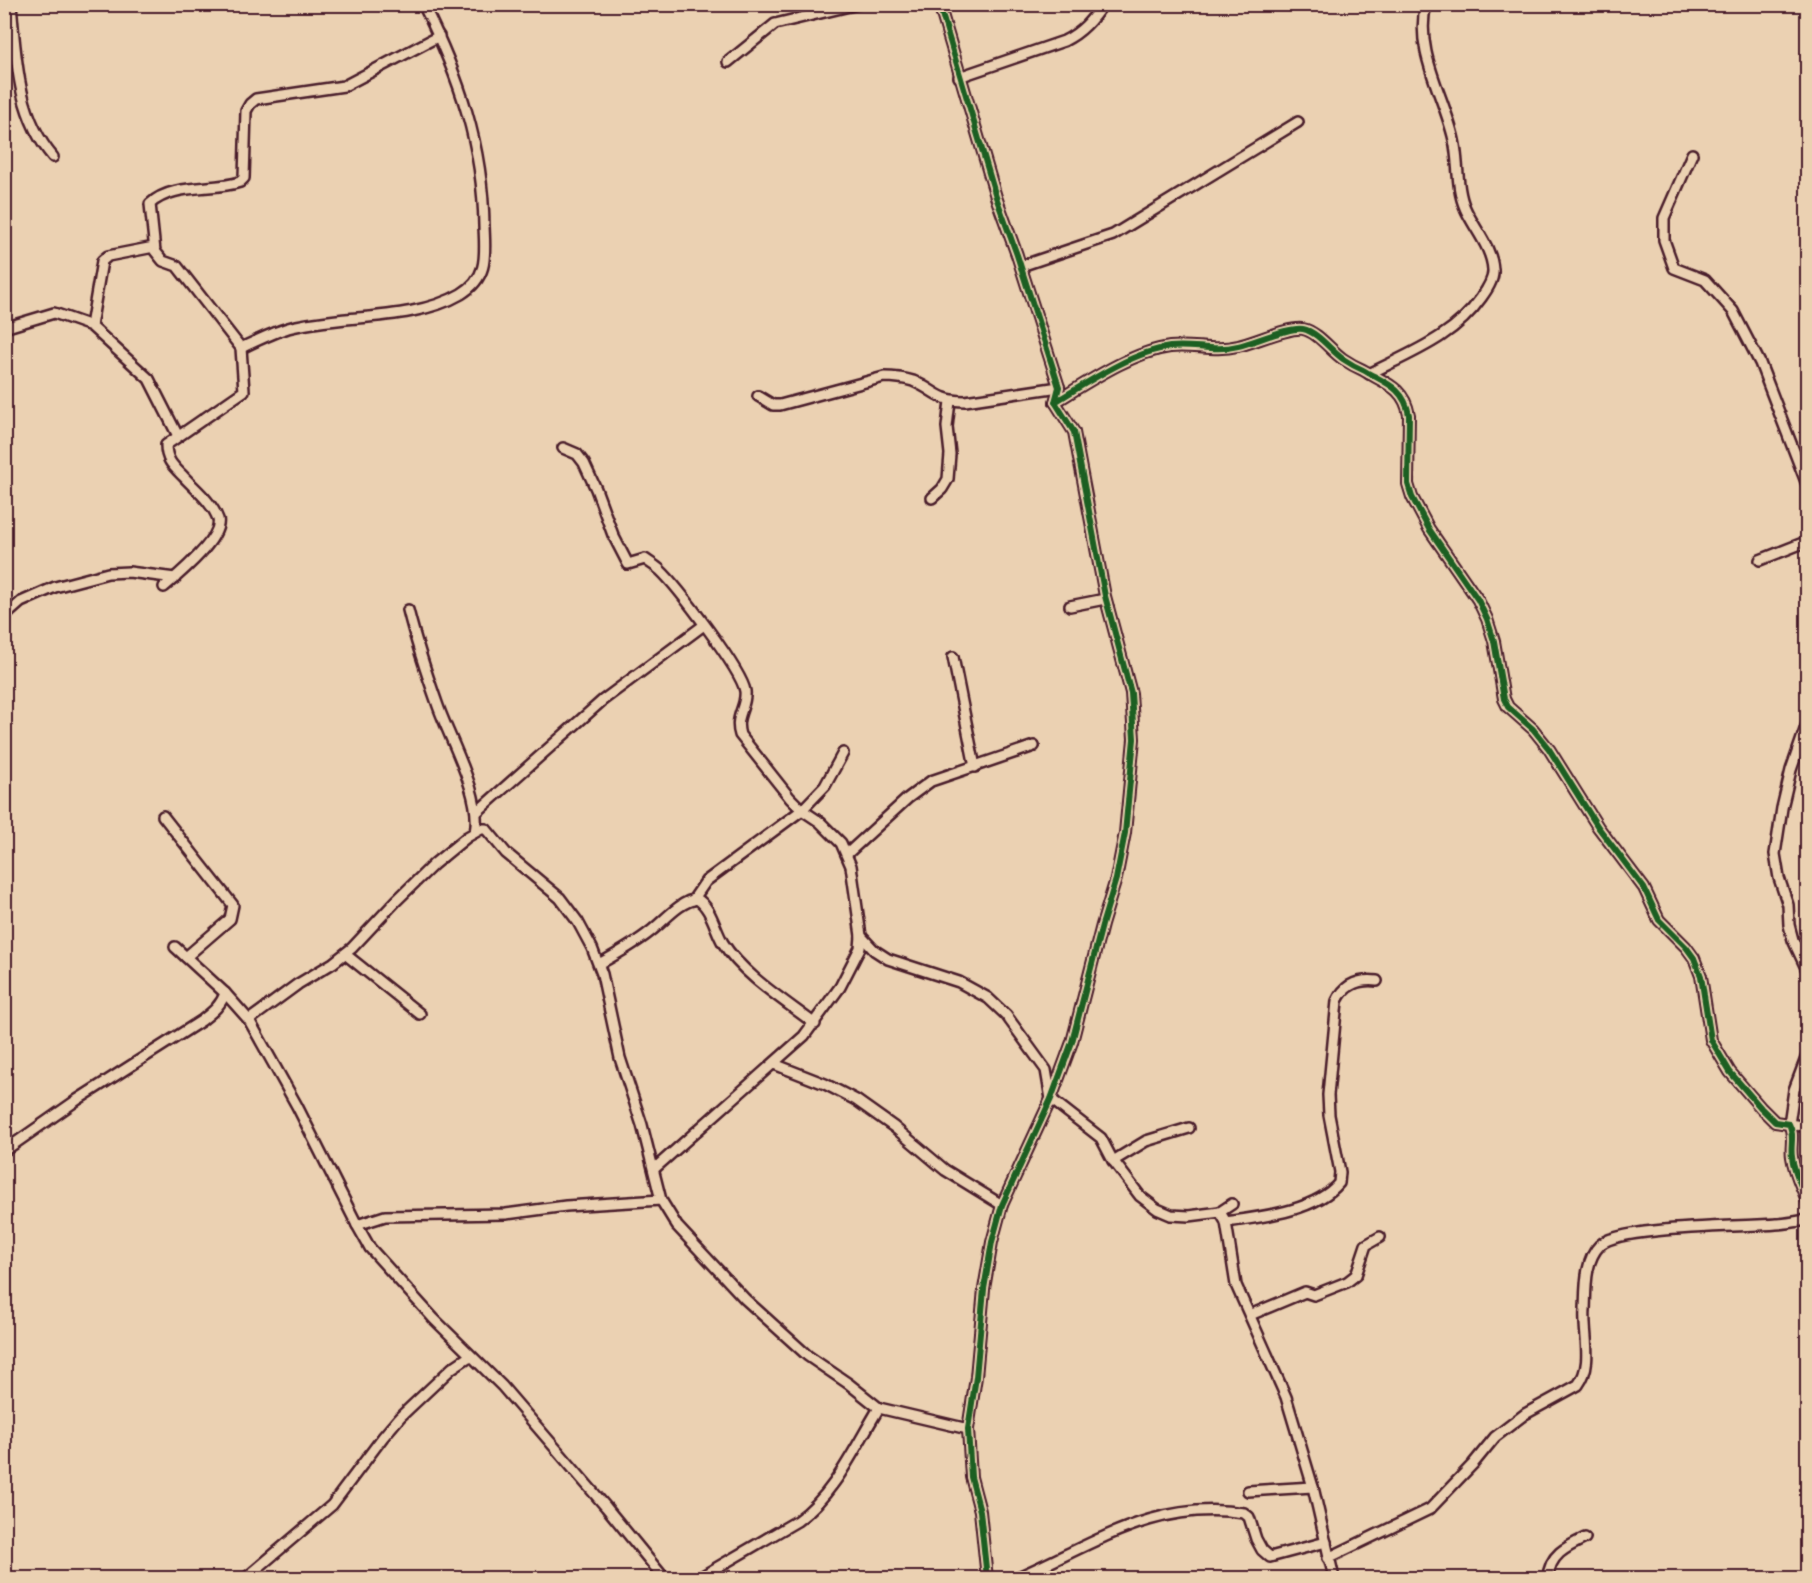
<svg xmlns="http://www.w3.org/2000/svg" width="1812" height="1583" font-family="'Playpen Sans',sans-serif">
	<rect width="100%" height="100%" fill="#ebd1b2"/>
	<filter id="ink" filterUnits="userSpaceOnUse"><feTurbulence type="fractalNoise" baseFrequency=".0167" numOctaves="2"/><feDisplacementMap in="SourceGraphic" scale="12" xChannelSelector="R" yChannelSelector="G"/><feConvolveMatrix kernelMatrix="1 2 1 2 8 2 1 2 1" color-interpolation-filters="sRGB"/></filter>
	<g filter="url(#ink)">
		<g fill="none" stroke-linecap="round" stroke-linejoin="round">
			<defs>
				<g id="minor">
					<path d="M11 4C16 57 17 115 53 157"/>
					<polyline points="939,4 996,197 1017,255 1059,387 1055,402 1074,432 1105,596 1131,693 1134,739 1125,833 1116,879 1102,925 1072,1042 1051,1099 1002,1205 992,1242 984,1289 976,1377 968,1429 971,1477 980,1511 987,1578"/>
					<polyline points="728,62 775,24 858,4"/>
					<path d="M959 77 1064 41C1082 32 1092 20 1103 4"/>
					<polyline points="1692,154 1664,218 1664,240 1674,268 1705,280 1733,311 1760,363 1808,487"/>
					<polyline points="1021,266 1113,235 1298,122"/>
					<polyline points="91,326 102,261 108,256 154,247"/>
					<polyline points="4,328 54,313 91,326 149,379 178,436"/>
					<path d="M241 348C256 341 272 333 288 328 340 314 413 322 461 294 489 277 485 255 484 226 483 145 459 76 423 4"/>
					<path d="M1369 374C1410 353 1454 337 1481 298 1486 291 1494 280 1493 270 1492 247 1473 227 1465 208 1456 188 1459 162 1454 140 1444 95 1414 52 1426 4"/>
					<path d="M758 396 773 405H780L884 377C894 377 903 378 913 381 935 390 937 401 965 401L1059 387"/>
					<path d="M1055 402C1088 382 1132 352 1170 347 1193 344 1214 352 1238 346 1253 343 1290 326 1303 329 1318 332 1331 351 1343 359 1349 363 1356 367 1363 370 1385 383 1404 387 1409 415L1408 484 1412 497 1429 529 1478 600 1487 619 1494 641 1504 699 1508 707 1533 729 1549 749 1598 827 1644 888 1659 920 1686 947 1694 958 1701 976 1711 1040 1730 1072 1761 1108 1775 1122 1789 1124C1795 1135 1790 1145 1792 1157 1794 1173 1802 1187 1808 1203"/>
					<path d="M563 448 577 454 584 463 596 489 613 535 628 564 645 559C650 563 656 566 660 570 677 586 742 671 745 691 747 707 734 716 740 735L790 798 802 810 820 822 841 843 851 866 861 936 860 948 840 987 804 1036 654 1169"/>
					<polyline points="932,498 942,489 948,479 950,454 947,427 950,401"/>
					<polyline points="1760,560 1808,541"/>
					<path d="M164 587C178 575 223 538 218 519 212 502 195 489 183 476 173 466 166 460 166 445L244 391 241 348 177 266 163 261 155 251 150 204C172 183 212 191 240 182L244 178 246 111 250 104 256 99 344 86 439 36"/>
					<polyline points="1070,606 1105,599"/>
					<path d="M408 610C416 642 427 675 438 706 450 740 483 798 475 832"/>
					<polyline points="4,617 21,602 55,587 108,573 129,572 175,578"/>
					<polyline points="953,657 975,767"/>
					<polyline points="1808,721 1791,770 1782,808 1775,854 1779,878 1788,905 1789,925 1793,940 1808,972"/>
					<polyline points="477,812 603,700 704,625"/>
					<polyline points="163,816 233,905 230,919 186,957"/>
					<polyline points="847,854 908,798 931,781 1034,746"/>
					<polyline points="693,900 706,881 802,810 825,786 843,753"/>
					<path d="M861 936 874 950 888 959 959 982 988 998 1006 1015 1046 1070 1051 1099 1101 1138 1112 1159 1140 1196 1157 1209 1171 1215 1189 1216 1220 1212 1226 1222C1261 1217 1316 1211 1339 1183L1340 1172 1329 1115 1328 1095 1337 1001C1345 984 1359 979 1377 981"/>
					<polyline points="175,947 225,993 249,1020 297,1106 357,1225 370,1248 434,1319 502,1386 606,1507 664,1578"/>
					<polyline points="345,954 420,1014"/>
					<path d="M599 964C617 954 635 944 651 931 664 921 680 901 697 899 711 907 715 930 723 943 743 975 785 1001 815 1024"/>
					<polyline points="249,1020 298,984 333,963 352,948 397,900 434,864 467,837 481,829 486,829 506,853 560,898 578,922 592,948 602,974 620,1058 642,1125 661,1200 677,1226 745,1299 808,1356 849,1384 879,1408 968,1429"/>
					<polyline points="1808,1053 1794,1090 1789,1124 1808,1127"/>
					<polyline points="774,1064 825,1084 856,1100 894,1127 945,1170 1002,1205"/>
					<path d="M4 1151 77 1100 201 1021C211 1013 221 1006 225 993"/>
					<polyline points="1113,1161 1146,1141 1189,1128"/>
					<polyline points="1220,1212 1232,1204"/>
					<polyline points="1226,1222 1236,1285 1286,1397 1313,1487 1334,1578"/>
					<polyline points="357,1225 385,1216 506,1214 566,1206 661,1200"/>
					<polyline points="1250,1315 1305,1292 1314,1295 1347,1282 1356,1275 1366,1245 1380,1237"/>
					<polyline points="1248,1491 1313,1487"/>
					<path d="M1328 1558 1430 1509 1473 1464 1495 1437 1525 1414 1578 1385C1594 1364 1583 1335 1585 1310 1586 1289 1584 1261 1600 1245 1618 1226 1745 1227 1776 1224 1786 1224 1797 1221 1808 1220"/>
					<polyline points="246,1578 332,1505 383,1437 400,1417 452,1368 470,1356"/>
					<path d="M699 1578 797 1521C835 1494 855 1447 879 1408"/>
					<path d="M1016 1578C1093 1545 1155 1499 1244 1513L1249 1517 1256 1539 1262 1550 1270 1557 1326 1542"/>
					<path d="M1548 1578C1549 1555 1566 1547 1585 1538"/>
					<polyline points="1805,1578 1808,1576"/>
				</g>
			</defs>
			<use href="#minor" stroke="#4a1f2b" stroke-width="14"/>
			<use href="#minor" stroke="#ebd1b2" stroke-width="9"/>
			<defs>
				<g id="cycleway">
					<polyline points="939,4 996,197 1017,255 1059,387 1055,402 1074,432 1105,596 1131,693 1134,739 1125,833 1116,879 1102,925 1072,1042 1051,1099 1002,1205 992,1242 984,1289 976,1377 968,1429 971,1477 980,1511 987,1578"/>
					<path d="M1055 402C1088 382 1132 352 1170 347 1193 344 1214 352 1238 346 1253 343 1290 326 1303 329 1318 332 1331 351 1343 359 1349 363 1356 367 1363 370 1385 383 1404 387 1409 415L1408 484 1412 497 1429 529 1478 600 1487 619 1494 641 1504 699 1508 707 1533 729 1549 749 1598 827 1644 888 1659 920 1686 947 1694 958 1701 976 1711 1040 1730 1072 1761 1108 1775 1122 1789 1124C1795 1135 1790 1145 1792 1157 1794 1173 1802 1187 1808 1203"/>
				</g>
			</defs>
			<use href="#cycleway" stroke="#ebd1b2" stroke-width="10"/>
			<use href="#cycleway" stroke="#1b5e20" stroke-width="6"/>
		</g>
	</g>
	<rect width="1812" height="1583" fill="none" stroke="#ebd1b2" stroke-width="24"/>
	<rect x="12" y="12" width="1788" height="1559" fill="none" stroke="#4a1f2b" stroke-width="2" filter="url(#ink)"/>
</svg>
